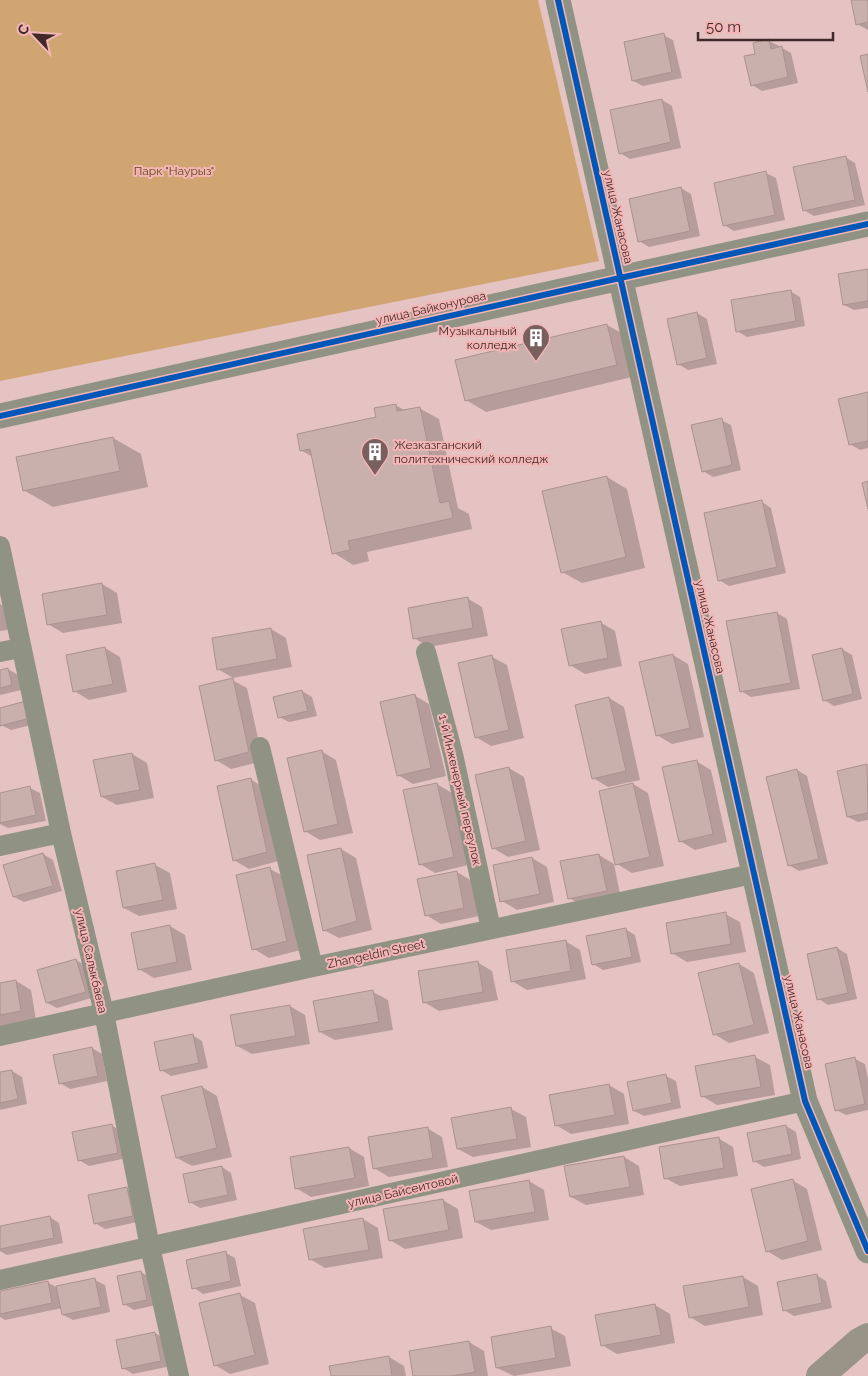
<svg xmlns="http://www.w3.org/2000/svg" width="868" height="1376" viewBox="0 0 868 1376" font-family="Raleway,sans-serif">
<rect width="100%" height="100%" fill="#e5c3c3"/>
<path fill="#d0a572" d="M0 0H538L599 261 0 381Z"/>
<path fill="#0003" d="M852 0H868V30L857 24Z
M663 35 673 40 682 78 643 86 633 81Z
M769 41 779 46V48H782L791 53 798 83 762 91 752 85 757 55Z
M662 100 672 106 681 148 630 159 620 153Z
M845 157 855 163 865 205 814 216 804 210Z
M766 173 776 178 785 220 734 231 724 225Z
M681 188 691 194 700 236 649 247 639 241Z
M868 270V308L854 310 844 305Z
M790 291 800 297 805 326 747 337 737 331Z
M697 313 707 319 717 364 688 370 678 364Z
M607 325 627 336 636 376 486 412 466 400Z
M868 393V448L860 450 850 444Z
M395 405 406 411 419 408 439 419 458 508 469 514 472 529 367 552 369 561 353 565 334 553 313 457 302 451 377 417Z
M721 420 731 425 741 470 713 477 703 471Z
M113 438 141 454 148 487 53 507 25 491Z
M607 477 627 489 645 568 582 583 562 572Z
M762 502 771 508 786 573 729 586 719 580Z
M102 584 117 593 122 623 63 633 48 624Z
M467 598 482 607 488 636 429 647 414 638Z
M0 604 7 608 12 629 0 631Z
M777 613 787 619 800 689 751 697 741 691Z
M600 622 615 631 622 666 585 674 570 665Z
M271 629 286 638 292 667 233 678 218 669 213 639Z
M105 648 120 657 127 692 89 700 74 691Z
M842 649 852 655 862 699 834 706 824 700 814 656Z
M673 655 688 664 704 737 672 744 657 735Z
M492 657 507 665 524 738 491 746 476 737Z
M8 669 18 675 21 690 0 695V671Z
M232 680 247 688 263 761 231 769 216 760Z
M302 691 312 697 317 716 289 722 279 717Z
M414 695 429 704 446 776 413 784 398 775Z
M609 698 624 707 640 780 608 787 593 778Z
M0 709 39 723 11 730 1 725Z
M321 751 336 760 353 833 320 840 305 831Z
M132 754 147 763 154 798 117 805 102 797 95 761Z
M696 761 711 770 727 842 695 850 680 841Z
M867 765 868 820 858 822 848 817 838 772Z
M509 768 524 777 540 850 508 857 493 848Z
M797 770 807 776 828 864 799 871 789 865Z
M250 779 265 788 282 860 249 869 234 860Z
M437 784 452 793 468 865 435 873 420 864Z
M633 784 648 793 664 866 632 873 617 864Z
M30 788 40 793 46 821 8 828 0 824V794Z
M341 849 356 858 372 930 339 938 324 930Z
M43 854 53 860 62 891 24 902 14 897Z
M599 855 614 864 621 899 584 906 569 898 562 862Z
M532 858 547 867 554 902 517 910 502 901Z
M155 865 170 873 177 909 139 916 124 908Z
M270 869 285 877 301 950 269 958 254 949Z
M457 872 472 881 479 916 441 924 426 915Z
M725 914 740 922 746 952 687 962 672 953Z
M170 926 185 935 192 970 154 978 139 969Z
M625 929 635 935 641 962 603 970 593 964Z
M565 941 580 950 586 979 527 990 512 981Z
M837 948 847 954 857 999 828 1005 819 999Z
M76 960 86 966 95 997 57 1008 47 1003Z
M477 962 492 971 498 1000 439 1011 424 1002Z
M739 964 754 973 769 1033 729 1043 714 1034Z
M16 981 31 990 36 1020 0 1026V984Z
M373 992 388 1000 393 1030 335 1040 320 1032Z
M290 1006 305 1015 310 1044 252 1054 237 1046Z
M192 1035 202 1041 208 1068 171 1076 161 1070Z
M92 1048 102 1054 107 1081 70 1089 60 1083Z
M755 1057 770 1065 775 1095 717 1105 702 1096Z
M855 1059 865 1064 868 1079V1110L846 1115 836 1110Z
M12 1071 22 1077 27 1104 0 1110V1073Z
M666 1076 676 1081 681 1108 644 1116 634 1111Z
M609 1085 624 1094 629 1124 571 1134 556 1125Z
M202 1087 217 1096 232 1157 192 1166 177 1158Z
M511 1109 526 1117 531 1147 473 1157 458 1149Z
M111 1125 121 1131 127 1158 89 1166 79 1160Z
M786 1126 796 1132 801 1159 764 1167 754 1161Z
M427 1128 442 1137 448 1167 389 1177 374 1168Z
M718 1138 733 1147 738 1176 680 1186 665 1178Z
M349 1148 364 1157 369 1186 311 1197 296 1188Z
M624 1157 639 1166 644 1195 586 1205 571 1197Z
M222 1167 231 1173 237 1200 200 1208 190 1202Z
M792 1180 807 1189 822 1250 782 1260 767 1251Z
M529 1181 544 1190 549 1220 491 1230 476 1222Z
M126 1188 136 1194 142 1221 105 1229 95 1223Z
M443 1200 458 1209 463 1238 405 1249 390 1240Z
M50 1217 59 1223 63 1243 7 1255 0 1251V1227Z
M363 1219 378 1228 383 1258 325 1268 310 1259Z
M226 1253 235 1258 241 1286 203 1294 194 1288Z
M141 1272 151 1278 156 1305 134 1310 124 1304Z
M816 1275 826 1281 832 1308 794 1316 784 1310Z
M743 1277 758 1286 763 1315 705 1326 690 1317Z
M95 1280 105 1285 110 1312 73 1320 63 1315 62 1308 5 1320 0 1317V1292L47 1282 56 1287Z
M240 1295 255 1303 269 1364 230 1374 215 1365Z
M655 1305 670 1314 675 1343 617 1354 602 1345Z
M550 1328 565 1336 571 1366 514 1376 497 1368Z
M155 1333 165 1339 171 1366 133 1374 123 1368 118 1341Z
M469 1342 484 1351 488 1376H415Z
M389 1357 404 1366 406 1376H332Z"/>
<path fill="#cab0ac" stroke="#ab928f" d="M851 0H868V22L856 25Z
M664 33 672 72 632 81 624 42Z
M769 39 771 49 782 46 788 77 751 86 744 56 755 54 753 43Z
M868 54V92L860 56Z
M662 99 671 142 619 154 610 110Z
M846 156 855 200 803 211 793 167Z
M766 171 775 215 723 226 714 183Z
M681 187 690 231 638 242 629 199Z
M868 269V301L843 305 838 274Z
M791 290 796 321 736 332 731 300Z
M697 312 707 358 677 365 667 319Z
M607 324 617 365 465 401 455 360Z
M868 392V441L849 445 838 399Z
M396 404 397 411 420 407 440 503 449 501 453 518 348 541 350 550 332 554 310 449 300 451 297 434 376 417 374 408Z
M722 418 732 465 702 472 691 425Z
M113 437 120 471 23 491 16 457Z
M607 476 626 557 561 573 542 491Z
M868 481V509L862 483Z
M762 500 777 567 718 581 704 513Z
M102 583 107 615 47 625 42 594Z
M468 597 473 628 413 639 408 608Z
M777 612 791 683 740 692 726 621Z
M601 621 608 658 569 666 561 629Z
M271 628 277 659 217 670 212 638Z
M105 647 113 684 73 692 66 655Z
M842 648 853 694 823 701 812 655Z
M673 654 690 728 656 736 639 662Z
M492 655 509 730 475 738 458 663Z
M8 668 12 685 0 688V670Z
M233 678 249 752 215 761 199 686Z
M302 690 308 711 278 718 273 697Z
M415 694 431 768 397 776 380 702Z
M609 697 626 771 592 779 575 705Z
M26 701 30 718 0 726V708Z
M322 750 338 824 304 832 287 758Z
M132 753 140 790 101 797 93 760Z
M697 760 713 834 679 842 662 767Z
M867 764 868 813 847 817 837 771Z
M509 767 526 841 492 849 475 775Z
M797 769 819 859 788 866 766 777Z
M251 778 267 852 233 861 217 786Z
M437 783 454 857 419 865 403 790Z
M633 783 650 857 615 865 599 791Z
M30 786 36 815 0 823V793Z
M341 848 357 921 323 931 307 855Z
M43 853 53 886 13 897 3 865Z
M599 854 607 891 568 899 560 861Z
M532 857 540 894 500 902 493 865Z
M155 863 163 900 123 908 116 871Z
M270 867 287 941 252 950 236 875Z
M457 871 464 908 425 916 417 879Z
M726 912 731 944 671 954 666 923Z
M170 925 177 962 138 970 131 933Z
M626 928 632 957 592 965 586 936Z
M566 940 571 971 511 982 506 950Z
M837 947 848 993 817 1000 807 954Z
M76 959 86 992 46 1003 37 970Z
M478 961 483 992 423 1003 418 971Z
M739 963 754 1025 713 1035 698 973Z
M16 980 21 1011 0 1015V983Z
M373 990 379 1022 319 1032 313 1001Z
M290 1005 296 1036 236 1046 230 1015Z
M193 1034 199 1063 160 1071 154 1042Z
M92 1047 98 1076 59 1084 53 1055Z
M755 1055 761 1087 701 1097 695 1066Z
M855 1057 865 1104 835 1111 825 1064Z
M12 1070 18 1099 0 1103V1072Z
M666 1074 672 1103 633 1111 627 1082Z
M609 1084 615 1115 555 1126 549 1095Z
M202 1086 217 1148 176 1158 161 1096Z
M511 1107 517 1139 457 1149 451 1118Z
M112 1124 118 1153 78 1161 72 1132Z
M786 1125 792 1154 753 1162 747 1133Z
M428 1127 433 1158 373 1169 368 1137Z
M719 1137 724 1168 664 1179 659 1147Z
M349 1147 355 1178 295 1189 290 1157Z
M624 1156 630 1187 570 1197 564 1166Z
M222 1166 228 1195 189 1203 183 1174Z
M793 1179 808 1241 766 1252 751 1189Z
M529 1180 535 1212 475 1222 469 1191Z
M127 1187 133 1216 94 1224 88 1195Z
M443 1199 449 1230 389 1241 383 1209Z
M50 1216 54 1238 0 1249V1226Z
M363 1218 369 1250 309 1260 303 1229Z
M226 1251 231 1281 192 1289 186 1260Z
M141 1271 147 1300 123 1305 117 1276Z
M817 1274 822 1303 783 1311 777 1282Z
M743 1276 749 1307 689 1318 683 1286Z
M95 1278 101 1307 62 1315 56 1286Z
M48 1281 52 1303 0 1314V1291Z
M240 1293 255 1355 214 1366 199 1303Z
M655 1304 661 1335 601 1346 595 1315Z
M551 1326 556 1358 496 1368 491 1337Z
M155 1332 161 1361 122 1369 116 1340Z
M469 1341 475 1372 451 1376H413L409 1351Z
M389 1356 392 1376H331L329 1366Z"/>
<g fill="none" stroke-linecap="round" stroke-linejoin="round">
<path stroke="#909383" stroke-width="20" d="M0 546 61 833 104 1013 150 1247 179 1376
M0 652 21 648
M426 652 453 754 491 929
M260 747 313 967
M0 846 61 833
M0 1036 313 967 753 874
M0 1280 805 1101"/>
<path stroke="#909383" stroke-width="25" d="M558 0 805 1101 868 1251
M0 416 620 278 868 224"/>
<path stroke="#9a9488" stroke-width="28" d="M820 1376 859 1342 868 1337"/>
<defs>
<path id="cycleway" d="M558 0 805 1101 868 1251
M0 416 620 278 868 224"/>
</defs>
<use href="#cycleway" stroke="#f3b5b5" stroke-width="9"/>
<use href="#cycleway" stroke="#0057b8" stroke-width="6"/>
</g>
<defs>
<symbol id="building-pin" viewBox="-11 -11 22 30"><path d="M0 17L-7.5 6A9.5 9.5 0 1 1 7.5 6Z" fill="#7a5f5f" stroke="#f3b5b5"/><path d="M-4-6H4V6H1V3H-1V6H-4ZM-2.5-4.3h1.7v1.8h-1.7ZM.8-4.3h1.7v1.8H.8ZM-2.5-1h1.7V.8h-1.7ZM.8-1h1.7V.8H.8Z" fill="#fff"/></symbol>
</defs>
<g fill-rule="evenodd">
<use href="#building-pin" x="520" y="322" width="32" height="43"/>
<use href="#building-pin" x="359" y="436" width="32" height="43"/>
</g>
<g text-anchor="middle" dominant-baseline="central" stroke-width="4" stroke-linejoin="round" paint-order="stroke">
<g font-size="12" fill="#60450f" stroke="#f3b5b5">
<text x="174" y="171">Парк "Наурыз"</text>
</g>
<g font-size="12" fill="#412929" stroke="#f3b5b5">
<text transform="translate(618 217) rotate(77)">улица Жанасова</text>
<text transform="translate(431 308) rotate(-13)">улица Байконурова</text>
<text transform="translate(710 627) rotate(77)">улица Жанасова</text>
<text transform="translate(460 790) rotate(77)">1-й Инженерный переулок</text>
<text transform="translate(376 954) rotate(-12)">Zhangeldin Street</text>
<text transform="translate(91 961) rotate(77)">улица Салыкбаева</text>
<text transform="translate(799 1022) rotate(77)">улица Жанасова</text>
<text transform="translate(403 1191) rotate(-13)">улица Байсеитовой</text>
</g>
<g font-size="12" fill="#412929" stroke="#f3b5b5" text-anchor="end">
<text x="517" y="331">Музыкальный<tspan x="517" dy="14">колледж</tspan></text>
<text x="394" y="445" text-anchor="start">Жезказганский<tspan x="394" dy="14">политехнический колледж</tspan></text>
</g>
</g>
<g transform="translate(35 35) rotate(295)" stroke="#f3b5b5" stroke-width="4" paint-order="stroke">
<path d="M0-4L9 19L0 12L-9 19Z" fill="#412929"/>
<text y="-8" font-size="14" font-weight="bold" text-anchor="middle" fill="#412929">С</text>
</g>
<path d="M698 32v8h135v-8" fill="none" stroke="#412929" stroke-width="2.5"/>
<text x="706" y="32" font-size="15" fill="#412929" stroke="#f3b5b5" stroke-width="4" paint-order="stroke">50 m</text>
</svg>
